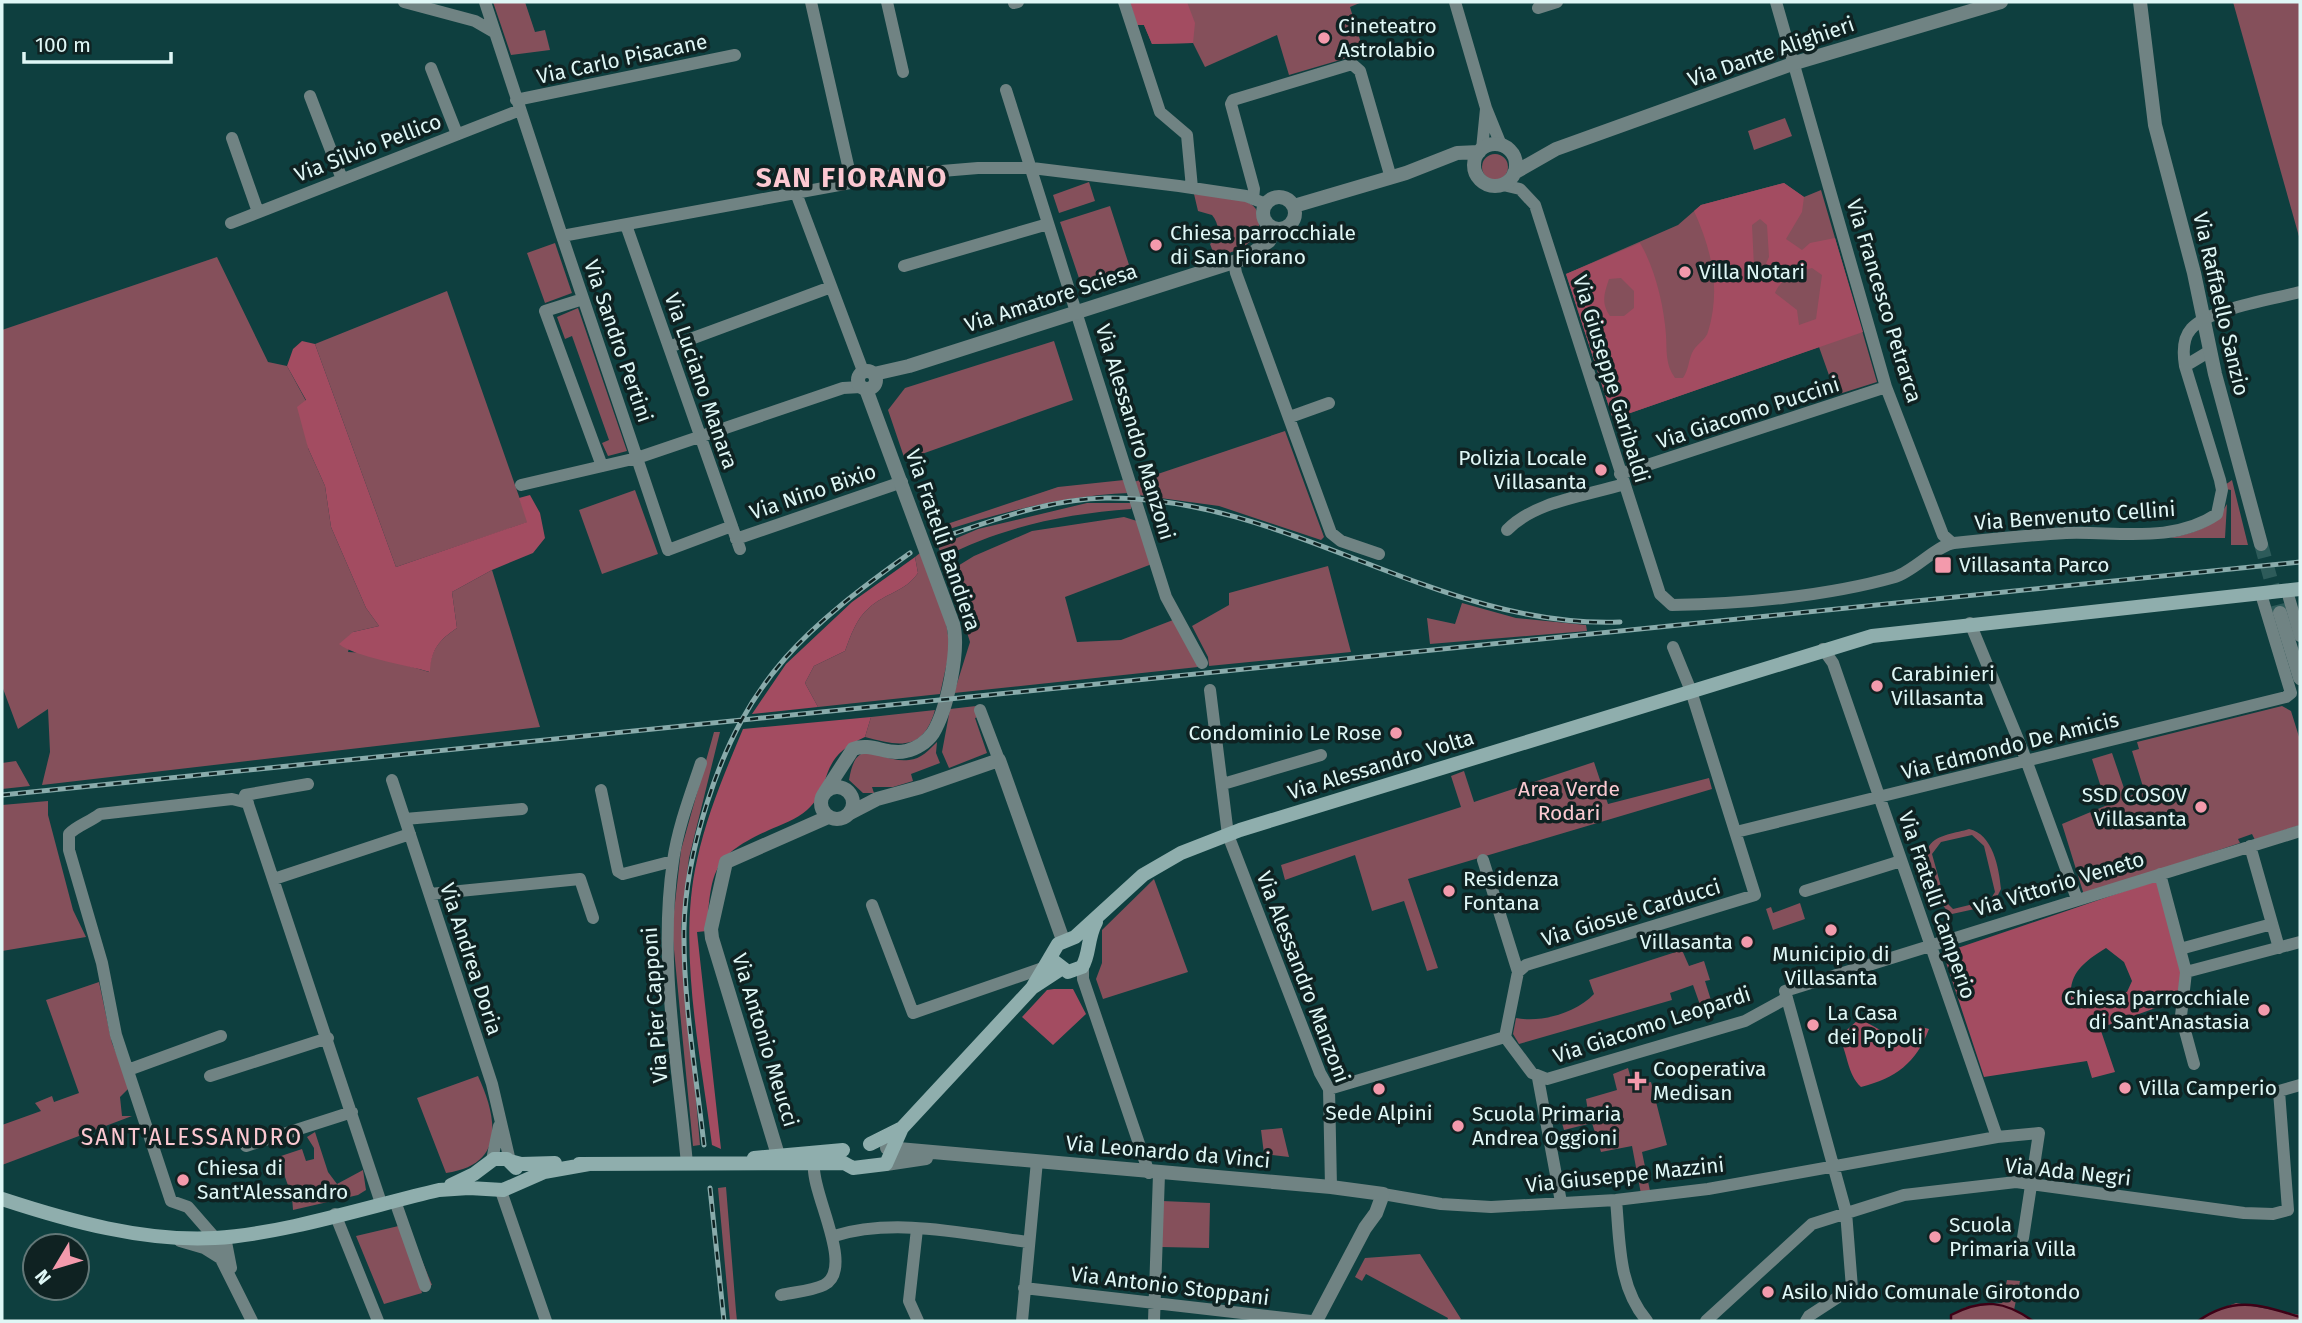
<svg xmlns="http://www.w3.org/2000/svg" width="2302" height="1323" viewBox="0 0 2302 1323" font-family="'Fira Sans',sans-serif">
<rect width="100%" height="100%" fill="#0e3f3f"/>
<path fill="#85505b" fill-rule="evenodd" d="M493 2H525L535 32 545 30 550 50 511 55Z
M1130 2H1362L1350 7 1364 53 1289 75 1277 35 1205 67 1193 43 1152 44 1144 25H1137Z
M2233 2H2300V240Z
M1785 118 1792 136 1754 150 1748 131Z
M1482 167a13 13 0 1 1 26 0a13 13 0 1 1-26 0Z
M1089 182 1095 201 1059 213 1053 195Z
M1784 183 1804 197 1821 190 1877 382 1836 395 1819 347 1613 419 1566 274 1678 225 1701 205Z
M1194 194C1210 196 1234 195 1249 203 1257 207 1258 213 1259 221 1261 244 1232 253 1215 257L1210 244C1220 236 1220 225 1212 215L1198 211Z
M1110 206 1131 271 1082 287 1060 222Z
M555 243 572 293 545 303 527 253Z
M217 257 268 362 287 366 306 401 308 448 325 486 331 527 366 608 379 626 353 632 348 652 365 653 429 672C431 650 439 640 457 628L452 592 492 570 540 727 42 785 50 752 48 709 18 729 2 686V330Z
M447 291 528 522 396 567 315 344Z
M578 308 627 451 608 456 602 443 609 440 572 336 565 339 557 317Z
M1054 341 1073 400 905 460 888 410 905 388Z
M1285 431 1324 537 1321 540 1219 506 1138 495 1134 482Z
M1124 480 1129 493C1061 496 998 513 934 534L932 529 1058 487Z
M2232 480 2248 545H2231V490L2226 489 2225 485Z
M635 490 658 554 602 574 579 510Z
M1087 503H1132L1131 509C1064 514 1002 527 942 558L938 546 978 529Z
M2227 504 2225 538H2170C2196 532 2214 528 2227 504Z
M1124 517 1137 521 1152 564 1065 597 1077 642 1121 640 1173 620 1198 667 954 693 970 642 948 572 974 556 1032 531Z
M920 553 946 622 950 649 940 694 818 707 805 683 814 666 845 651C851 635 856 619 869 608 885 593 905 592 918 573L915 557Z
M1328 566 1351 652 1209 666 1208 657 1192 626 1229 605V593Z
M1462 603 1516 618 1586 625 1587 631 1430 644 1427 618 1455 624Z
M976 706 981 716 975 718 987 753 949 768 942 752 950 709Z
M2282 706 2291 711 2300 740V825L2255 840 2252 834 2238 839 2240 843 2084 895 2062 824 2117 801 2106 803 2092 759 2112 753 2127 797 2144 790 2132 751 2139 749 2137 742Z
M935 710C923 752 899 746 865 737L871 717Z
M714 732H720L689 858 681 927 700 1145 693 1146 672 929 681 850Z
M937 742 936 753 940 763 911 774 913 781 893 787H872L874 793H863L849 780C857 731 879 764 909 760 921 759 929 750 937 742Z
M16 761 30 786 2 789V763Z
M1594 762 1608 804 1709 778 1712 789 1408 879 1438 968 1427 971 1404 901 1372 911 1355 855 1285 880 1281 865 1461 807 1451 776 1464 771 1474 802Z
M48 801V815L73 910 86 937 2 951V805Z
M1969 829C1993 834 1999 868 2001 889L1993 905 1952 914C1938 907 1920 861 1929 846 1937 834 1957 833 1969 829ZM1972 835 1984 846 1995 892 1990 900 1953 909 1945 901 1932 854 1941 842Z
M1154 879 1188 972 1103 999 1096 979 1102 963V930Z
M1800 903 1805 919 1773 930 1766 909 1771 907 1773 913Z
M1682 950 1689 966 1704 961 1710 980 1705 981 1715 1013 1704 1016 1693 985 1670 993 1672 1000 1519 1044 1513 1034 1516 1018C1541 1023 1576 1013 1594 994L1589 980Z
M99 982 112 1043 130 1087 120 1097 122 1116H132L2 1165V1125L41 1111 35 1103 52 1096 54 1102 79 1093 46 1000Z
M1628 1068 1633 1086 1651 1082 1667 1145 1642 1152 1650 1191 1641 1194 1632 1146 1601 1152 1592 1123 1564 1130 1559 1113 1572 1109 1575 1120 1589 1117 1586 1099 1617 1090 1613 1074Z
M478 1076C498 1119 505 1165 446 1173L417 1098Z
M1282 1128 1289 1157 1264 1154 1261 1130Z
M315 1132 328 1172 337 1184 363 1170 366 1190 358 1195 293 1210 292 1197 278 1157 302 1149 306 1161 314 1159V1148L307 1137Z
M726 1187 736 1311 737 1321H730L718 1188Z
M1162 1201 1210 1203 1209 1248 1161 1247Z
M407 1224 432 1285 421 1289 422 1293 384 1304 356 1236Z
M1420 1254 1461 1319 1459 1321H1447L1448 1318 1366 1274 1362 1281 1355 1277 1365 1258Z
M2007 1280 2020 1281 2014 1310 2033 1321H1951V1315L1966 1307 2002 1303Z
M2236 1303 2300 1315V1321H2198L2212 1312Z"/>
<path fill="#a34c61" fill-rule="evenodd" d="M1130 2H1187L1195 23 1193 43 1152 44 1144 25H1137Z
M1784 183 1804 197 1802 212 1786 239 1802 250 1810 243 1835 238 1863 332 1613 419 1566 274 1640 243C1655 268 1664 306 1666 335 1667 351 1665 364 1675 378H1683C1689 369 1688 362 1692 353 1695 345 1706 340 1708 332 1721 289 1712 251 1694 211L1701 205ZM1760 219 1767 225 1769 257 1762 272 1754 267 1752 225ZM1812 268 1822 275 1816 319 1799 325 1797 310 1775 293C1782 277 1795 273 1812 268ZM1621 278 1634 291V308L1624 316H1610C1601 303 1604 294 1609 279Z
M302 341 315 344 396 567 527 522 519 498 530 495 540 513 545 538 533 553 492 570 452 592 457 628C439 640 431 650 430 672 407 665 355 657 339 644L353 632 379 626 366 608 331 527 325 486 308 448 297 407 306 400 287 366 293 349Z
M915 557 918 573C905 592 885 593 869 608 856 619 851 635 845 651L814 666 805 683 818 707 752 714 786 664 852 602Z
M871 717 865 737C815 759 835 785 807 810 797 819 781 825 769 830 712 856 711 871 707 931L697 932 721 1149 712 1145C701 1056 677 948 697 860 707 814 725 772 743 729Z
M2157 880 2184 985 2161 1006 2100 1028 2115 1072 2092 1078 2087 1061 1984 1077 1943 953ZM2106 948 2124 962 2132 981 2127 992H2111L2089 998 2071 988C2074 968 2089 959 2106 948Z
M1054 989H1073L1086 1014 1053 1045 1022 1017 1047 990Z
M1859 1019C1882 1029 1897 1046 1918 1026L1929 1029C1916 1063 1896 1078 1861 1087 1847 1074 1848 1054 1839 1037Z"/>
<g fill="none" stroke-linecap="round" stroke-linejoin="round">
<path stroke="#3e0016" stroke-width="2.5" d="M1951 1321V1315C1983 1298 2005 1301 2033 1321
M2198 1321C2235 1295 2260 1305 2300 1317"/>
<path stroke="#2d5b5a" stroke-width="14" stroke-dasharray="14 7" stroke-linecap="butt" d="M2261 544 2280 613"/>
<path stroke="#708383" stroke-width="12" d="M404 2 475 21 494 32
M485 2 562 236 894 175 978 168H1032L1179 186 1246 196 1266 204
M811 2 852 183
M887 2 903 72
M1124 2 1160 112 1187 135 1192 188
M1455 2 1486 108 1501 145
M1776 2 1886 387 1943 535 1952 543
M1014 3 1018 2
M1538 8 1557 2
M431 68 457 134
M1006 90 1166 597 1202 663
M310 96 342 179
M516 100 735 55
M232 138 258 212
M1482 149 1486 109
M1503 185 1520 189 1535 205 1660 594 1672 605C1742 604 1828 596 1895 577 1914 571 1937 545 1954 543 1991 539 2029 535 2066 533 2116 531 2173 544 2217 514L2222 490 2220 480 2185 366
M796 193 863 371
M1253 199 1254 189 1231 104 1233 100 1352 64 1360 71 1391 178
M231 223 520 110
M626 225 740 549
M562 236 668 550 732 526
M1234 262 1236 273 1331 533 1341 541 1379 554
M904 266 1048 224
M583 299 545 311 602 466
M669 347 831 287
M2210 351 2185 366C2183 354 2182 339 2191 329 2208 309 2274 299 2300 292
M1290 417 1329 403
M1620 474 1886 387
M521 485 637 458 843 388 861 387
M1507 530C1535 501 1586 496 1624 484
M736 539 902 482
M2287 591 2300 636
M1970 623 2022 749 2077 899
M1823 649 1833 663 1997 1137
M1210 690 1228 835 1320 1073 1329 1089 1331 1187
M980 710 999 760
M392 780 492 1084 510 1161
M308 784 245 795 381 1203
M1223 784 1321 755
M601 790 618 871 623 874 673 861
M248 803 232 799 100 814C90 822 78 825 69 834V850L102 963 116 1035 171 1201 188 1207 215 1238 217 1251 252 1321
M405 819 522 809
M1736 832 2286 697 2291 693 2261 594
M2250 846 2279 948
M1483 860 1518 972
M2160 874 2186 972 2300 942
M274 879 410 834
M1805 891 1901 861
M430 894 580 879 593 918
M872 905 913 1013 1043 968
M2180 949 2272 924
M1083 966V979L1149 1173
M2186 972 2181 1016 2194 1064
M1505 1037 1518 972 1526 965 1755 895 1691 691 1673 647
M1505 1037 1532 1073 1547 1079 1745 1021 1787 998
M128 1070 221 1036
M210 1076 328 1038
M1538 1078 1561 1202
M1329 1089 1505 1037
M246 1146 352 1112
M492 1160 499 1126
M687 1164C678 1064 658 961 673 861 678 827 690 796 701 763
M501 1191 546 1321
M1383 1194 1441 1204 1491 1207 1616 1200 1708 1189 1997 1137 2039 1133 2023 1238
M1616 1200C1620 1243 1618 1287 1647 1321
M395 1201 425 1286
M2288 1210 2279 1091 2300 1085
M335 1214 378 1321
M917 1229 909 1301 918 1321
M834 1236C895 1217 965 1234 1028 1242
M225 1237 231 1268
M180 1241 204 1248 220 1258
M1024 1288 1311 1321
M781 1295C794 1292 812 1291 824 1285 856 1269 811 1193 814 1165
M1022 1321 1037 1161
M1154 1321 1159 1174
M1706 1321 1812 1224 1904 1195 2016 1182 2244 1213 2273 1214 2288 1210
M1806 1321 1809 1316 1852 1288 1846 1212 1785 991 2300 831"/>
<path stroke="#708383" stroke-width="14" d="M2140 2 2155 125 2194 273 2215 374 2261 544
M1474 165a21 21 0 1 1 42 0a21 21 0 1 1-42 0Z
M1514 173 1556 149 1795 63 2001 2
M1263 213a16 16 0 1 1 32 0a16 16 0 1 1-32 0Z
M1294 206 1406 173 1457 153 1479 152
M858 380a9 9 0 1 1 18 0a9 9 0 1 1-18 0Z
M874 374 909 366 1246 258 1269 241 1276 229
M2280 613 2300 678
M821 803a16 16 0 1 1 32 0a16 16 0 1 1-32 0Z
M825 792 853 749C871 742 888 756 906 751 916 749 927 742 933 733 947 710 960 649 953 624L866 389
M850 813 877 799 921 787 999 760 1063 940
M887 1148 1331 1187 1383 1194 1376 1213 1365 1228 1316 1321
M778 1155 712 938 711 929 726 862 828 817
M886 1164 926 1158"/>
<path stroke="#8faead" stroke-width="14" d="M1055 962 1068 972 1082 967C1090 955 1087 938 1096 922
M1032 988 1058 944 1075 937 1143 875 1181 853 1240 830 1872 636 2300 589
M870 1144 902 1128 1032 988 1061 969
M754 1158 843 1150
M510 1161 521 1164 555 1163
M844 1163 853 1168 886 1164 902 1128
M579 1164 844 1163
M451 1185 474 1174 494 1159H507L516 1168
M2 1199C69 1221 144 1242 215 1238 284 1234 370 1206 439 1190L469 1188 503 1190 544 1172 589 1164"/>
<defs>
<path id="rail" d="M941 538C993 520 1050 499 1106 498 1288 496 1438 629 1620 622
M2 795 2300 562
M704 1145C696 1074 683 1000 684 928 685 884 694 844 707 803 747 677 807 627 910 553
M710 1188 724 1321"/>
</defs>
<use href="#rail" stroke="#89abab" stroke-width="5"/>
<use href="#rail" stroke="#0f2222" stroke-width="2.5" stroke-dasharray="8" stroke-linecap="butt"/>
</g>
<g fill="#f39aac" stroke="#0f2222" stroke-width="2.5">
<circle cx="1324" cy="38" r="7"/>
<circle cx="1156" cy="245" r="7"/>
<circle cx="1685" cy="272" r="7"/>
<circle cx="1601" cy="470" r="7"/>
<rect x="1934" y="556" width="18" height="18" rx="3.5"/>
<circle cx="1877" cy="686" r="7"/>
<circle cx="1396" cy="733" r="7"/>
<circle cx="2201" cy="807" r="7"/>
<circle cx="1449" cy="891" r="7"/>
<circle cx="1831" cy="930" r="7"/>
<circle cx="1747" cy="942" r="7"/>
<circle cx="2264" cy="1010" r="7"/>
<circle cx="1813" cy="1025" r="7"/>
<path d="M1633.5 1070.5h7v7h7v7h-7v7h-7v-7h-7v-7h7z"/>
<circle cx="2125" cy="1088" r="7"/>
<circle cx="1379" cy="1089" r="7"/>
<circle cx="1458" cy="1126" r="7"/>
<circle cx="183" cy="1180" r="7"/>
<circle cx="1935" cy="1237" r="7"/>
<circle cx="1768" cy="1292" r="7"/>
</g>
<g text-anchor="middle" dominant-baseline="central" stroke-width="7" stroke-linejoin="round" paint-order="stroke">
<g font-size="21" fill="#dff7f6" stroke="#0f2222" text-anchor="start">
<text x="1338" y="26">Cineteatro<tspan x="1338" dy="24">Astrolabio</tspan></text>
<text x="1170" y="233">Chiesa parrocchiale<tspan x="1170" dy="24">di San Fiorano</tspan></text>
<text x="1699" y="272">Villa Notari</text>
<text x="1587" y="458" text-anchor="end">Polizia Locale<tspan x="1587" dy="24">Villasanta</tspan></text>
<text x="1959" y="565">Villasanta Parco</text>
<text x="1891" y="674">Carabinieri<tspan x="1891" dy="24">Villasanta</tspan></text>
<text x="1382" y="733" text-anchor="end">Condominio Le Rose</text>
<text x="2187" y="795" text-anchor="end">SSD COSOV<tspan x="2187" dy="24">Villasanta</tspan></text>
<text x="1463" y="879">Residenza<tspan x="1463" dy="24">Fontana</tspan></text>
<text x="1733" y="942" text-anchor="end">Villasanta</text>
<text x="1831" y="954" text-anchor="middle">Municipio di<tspan x="1831" dy="24">Villasanta</tspan></text>
<text x="2250" y="998" text-anchor="end">Chiesa parrocchiale<tspan x="2250" dy="24">di Sant'Anastasia</tspan></text>
<text x="1827" y="1013">La Casa<tspan x="1827" dy="24">dei Popoli</tspan></text>
<text x="1653" y="1069">Cooperativa<tspan x="1653" dy="24">Medisan</tspan></text>
<text x="2139" y="1088">Villa Camperio</text>
<text x="1379" y="1113" text-anchor="middle">Sede Alpini</text>
<text x="1472" y="1114">Scuola Primaria<tspan x="1472" dy="24">Andrea Oggioni</tspan></text>
<text x="197" y="1168">Chiesa di<tspan x="197" dy="24">Sant'Alessandro</tspan></text>
<text x="1949" y="1225">Scuola<tspan x="1949" dy="24">Primaria Villa</tspan></text>
<text x="1782" y="1292">Asilo Nido Comunale Girotondo</text>
</g>
<g font-size="21" fill="#dff7f6" stroke="#0f2222">
<text transform="translate(1771 52) rotate(-19)">Via Dante Alighieri</text>
<text transform="translate(622 59) rotate(-12)">Via Carlo Pisacane</text>
<text transform="translate(368 148) rotate(-21)">Via Silvio Pellico</text>
<text transform="translate(1051 298) rotate(-18)">Via Amatore Sciesa</text>
<text transform="translate(1884 301) rotate(73)">Via Francesco Petrarca</text>
<text transform="translate(2221 304) rotate(77)">Via Raffaello Sanzio</text>
<text transform="translate(618 341) rotate(71)">Via Sandro Pertini</text>
<text transform="translate(1611 379) rotate(73)">Via Giuseppe Garibaldi</text>
<text transform="translate(701 381) rotate(71)">Via Luciano Manara</text>
<text transform="translate(1748 413) rotate(-18)">Via Giacomo Puccini</text>
<text transform="translate(1135 432) rotate(73)">Via Alessandro Manzoni</text>
<text transform="translate(813 492) rotate(-19)">Via Nino Bixio</text>
<text transform="translate(2075 516) rotate(-4)">Via Benvenuto Cellini</text>
<text transform="translate(943 540) rotate(71)">Via Fratelli Bandiera</text>
<text transform="translate(2010 746) rotate(-14)">Via Edmondo De Amicis</text>
<text transform="translate(1381 765) rotate(-17)">Via Alessandro Volta</text>
<text transform="translate(2059 884) rotate(-17)">Via Vittorio Veneto</text>
<text transform="translate(1937 905) rotate(71)">Via Fratelli Camperio</text>
<text transform="translate(1631 913) rotate(-17)">Via Giosuè Carducci</text>
<text transform="translate(471 959) rotate(72)">Via Andrea Doria</text>
<text transform="translate(1303 977) rotate(69)">Via Alessandro Manzoni</text>
<text transform="translate(655 1005) rotate(-94)">Via Pier Capponi</text>
<text transform="translate(1652 1025) rotate(-18)">Via Giacomo Leopardi</text>
<text transform="translate(765 1040) rotate(73)">Via Antonio Meucci</text>
<text transform="translate(1168 1152) rotate(5)">Via Leonardo da Vinci</text>
<text transform="translate(2068 1172) rotate(6)">Via Ada Negri</text>
<text transform="translate(1625 1175) rotate(-6)">Via Giuseppe Mazzini</text>
<text transform="translate(1170 1286) rotate(7)">Via Antonio Stoppani</text>
</g>
<g font-size="21" fill="#fbc9d1" stroke="#0f2222">
<text x="1569" y="789">Area Verde<tspan x="1569" dy="24">Rodari</tspan></text>
</g>
<g font-size="23" letter-spacing="2" fill="#fcc8d1" stroke="#0f2222">
<text x="192" y="1137">SANT'ALESSANDRO</text>
</g>
<g font-size="28" font-weight="bold" letter-spacing="2" fill="#fcc8d1" stroke="#0f2222">
<text x="852" y="177">SAN FIORANO</text>
</g>
</g>
<rect width="2302" height="1323" fill="none" stroke="#dff7f6" stroke-width="7"/>
<g transform="translate(56 1267) rotate(232)"><circle r="33" fill="#0f2222" stroke="#627777" stroke-width="2"/>
<path d="M0-5L12 26L0 18L-12 26Z" fill="#f39aac"/>
<text y="-10" font-size="19" font-weight="bold" text-anchor="middle" fill="#dff7f6">N</text>
</g>
<path d="M24 52v10h147v-10" fill="none" stroke="#dff7f6" stroke-width="3.5"/>
<text x="35" y="52" font-size="21" fill="#dff7f6" stroke="#0f2222" stroke-width="5" paint-order="stroke">100 m</text>
</svg>
